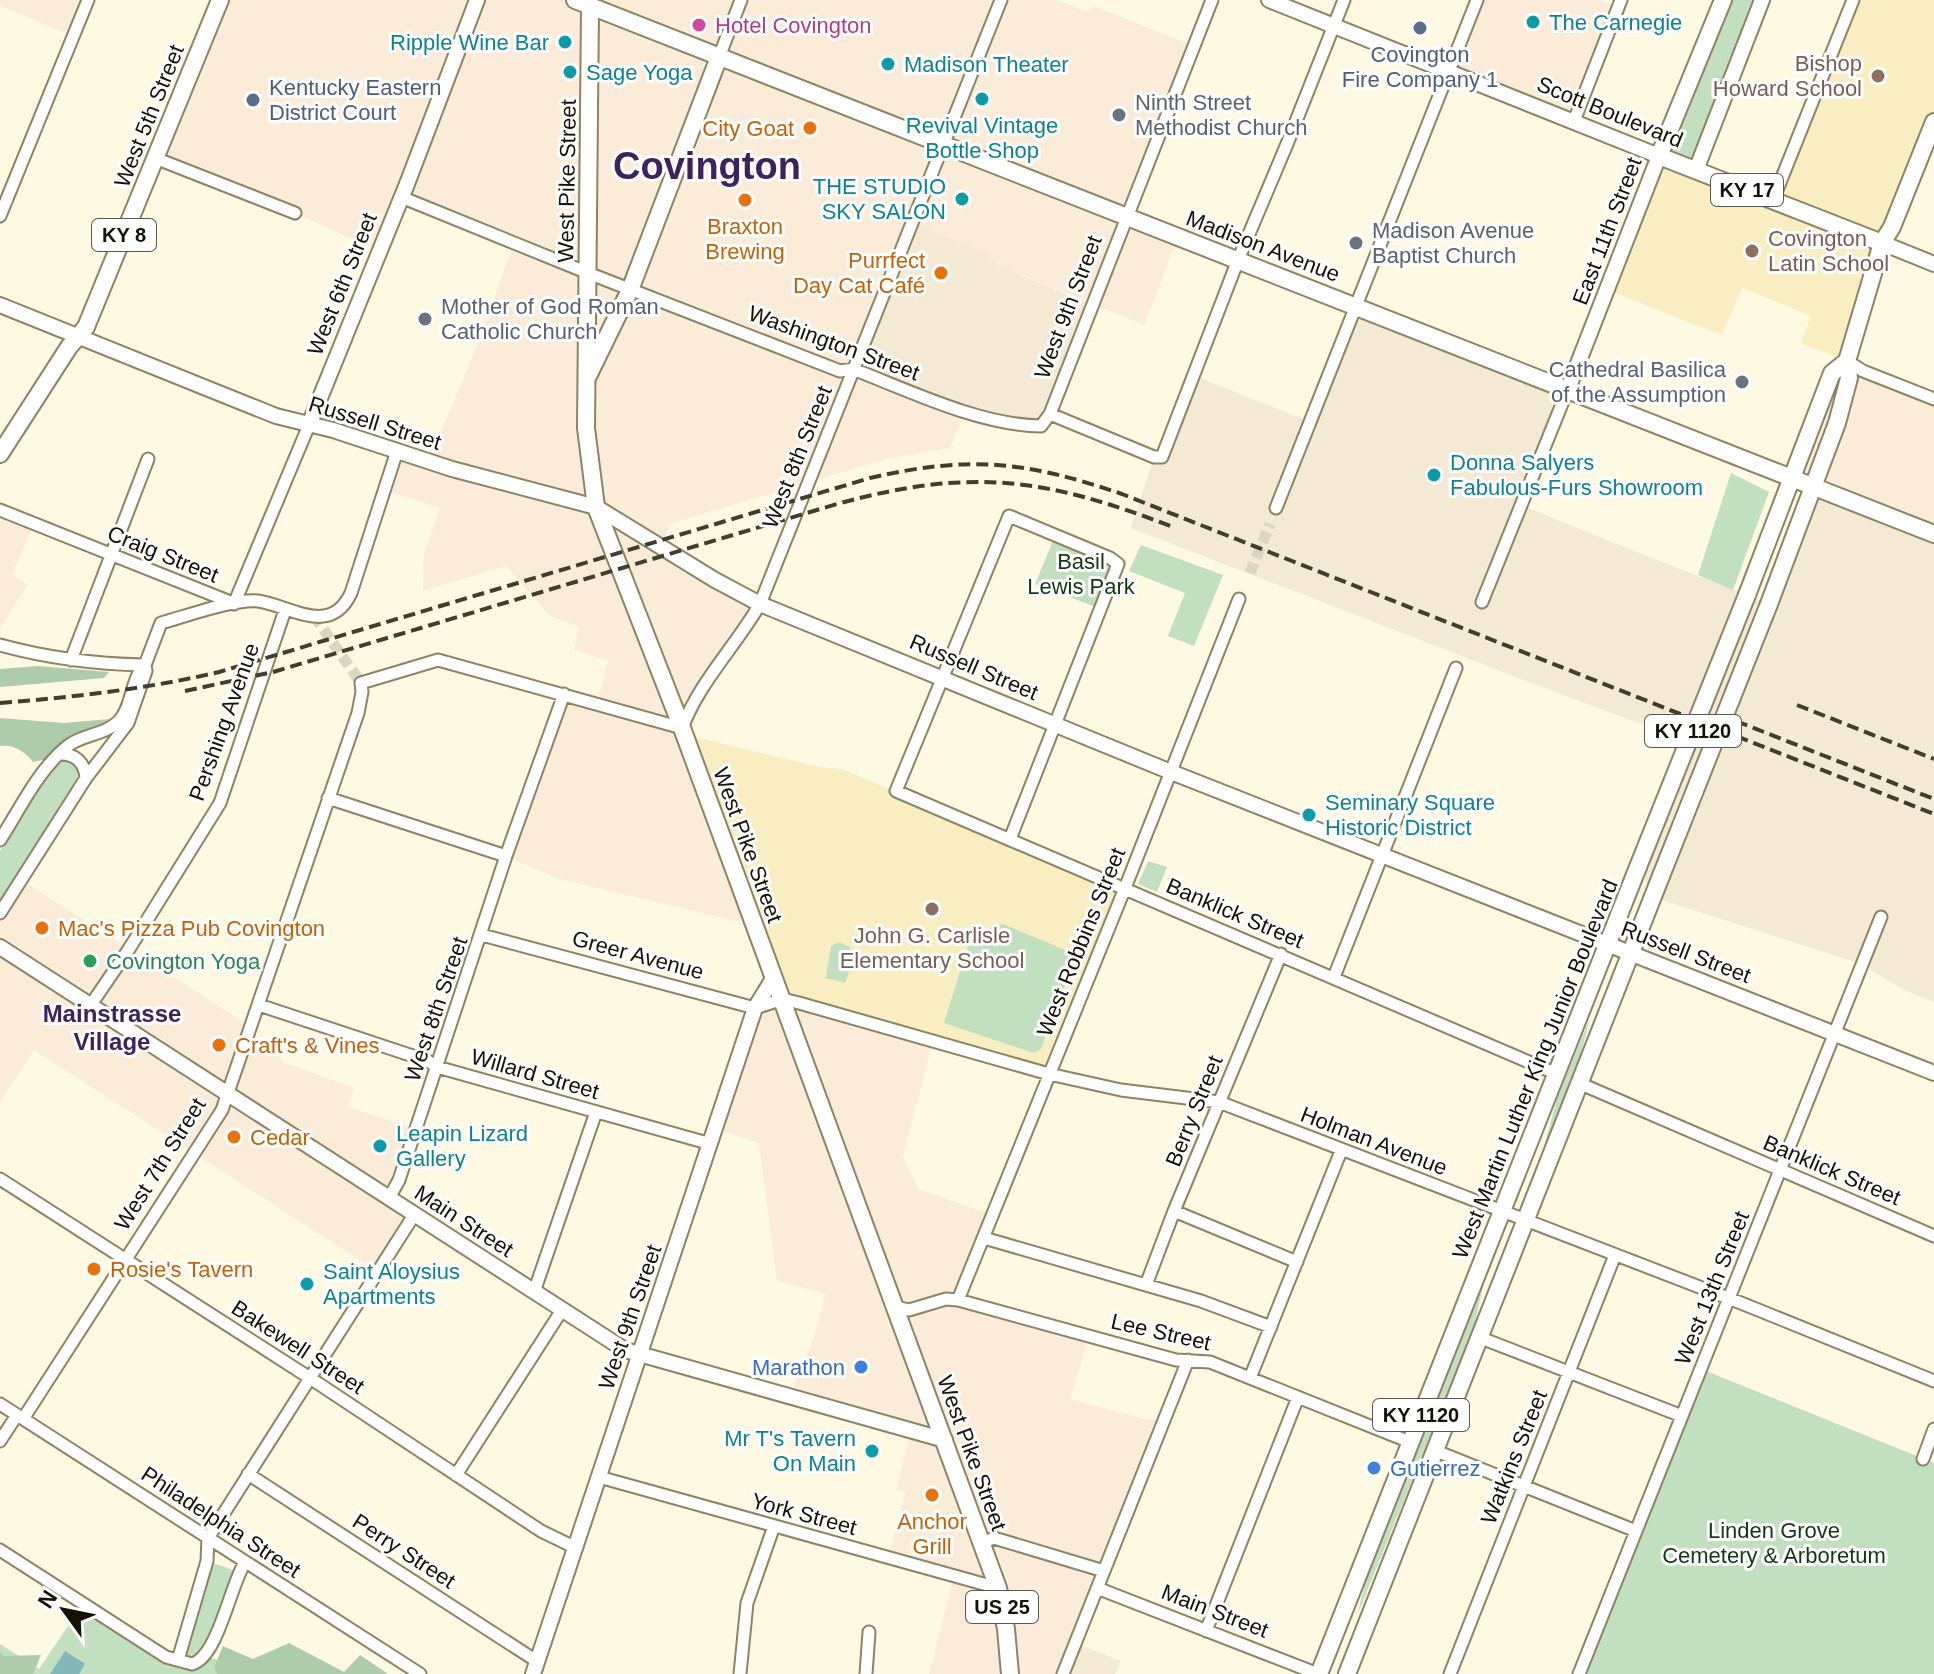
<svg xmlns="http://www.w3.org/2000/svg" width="1934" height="1674" viewBox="0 0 1934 1674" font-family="Helvetica,sans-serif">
<rect width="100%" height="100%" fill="#fef9e3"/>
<path fill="#fbecd9" d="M0 0H88L73 36 0 6Z
M220 0H1057L1087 12 1094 6 1194 46 1128 216 1182 238 1172 253 1144 325 995 264 988 253 912 223 966 410 950 448 886 459 669 524 662 549 760 604 682 728 752 919 735 921 556 878 506 856 564 694 597 703 608 661 574 650 579 627 549 615 506 566 423 591 424 554 440 508 384 490 397 451 429 461 476 348 514 243 401 197 378 251 295 213 155 158Z
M1477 0H1600L1619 7 1574 121 1449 72Z
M1847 361 1934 398V534L1790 478Z
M0 510 34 523 12 575 28 585 0 628Z
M0 866 250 1026 245 1040 276 1050 283 1062 354 1088 348 1107 405 1125 415 1134 389 1198 414 1215 378 1272 34 1050 0 1102Z
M774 977 933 1041 903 1156 918 1189 992 1215 958 1299 1089 1336 1070 1399 1145 1419 1165 1420 1063 1674H929L954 1577 888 1557 906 1491 896 1490 911 1431 790 1396 813 1339 826 1294 777 1281 759 1143 716 1129Z"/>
<path fill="#f3e9d4" d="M912 223 988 253 995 264 1092 305 1041 426 1006 422 853 369Z
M1355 306 1568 389 1521 505 1634 551 1768 603 1812 487 1934 534V1002L1904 990 1861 964 1653 897 1639 867 1629 864 1681 739 1531 683 1131 528 1154 457 1163 455 1195 376 1311 422Z
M1075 1643 1121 1661 1115 1674H1063Z"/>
<path fill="#f8eec1" d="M1853 0H1934V122L1847 361 1801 343 1811 316 1742 288 1722 335 1607 290 1659 156 1773 200Z
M682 728 699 738 820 767 842 769 1125 888 1049 1074 783 999Z"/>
<path fill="#c2dfbf" d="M1723 0H1762L1696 170 1659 156Z
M1731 473 1769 492 1733 590 1698 575Z
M1055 536 1118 564 1101 609 1035 584Z
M1141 545 1223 575 1194 646 1168 636 1185 593 1129 571Z
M68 760 78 768 77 779 0 901V851L54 767 58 762Z
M1148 861 1167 867 1157 892 1138 884Z
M1003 924 1070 952 1074 961 1041 1049 1034 1053 944 1023 972 933Z
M839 942 850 947 849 955 853 962 845 983 826 978 831 946Z
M1590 1018 1578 1065 1543 1150 1558 1095Z
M1484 1281 1474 1328 1357 1616 1369 1567Z
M1701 1369 1934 1463V1674H1579Z
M207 1561 239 1572 206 1656 259 1674H0V1644L39 1669 83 1604 165 1657 177 1655Z"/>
<path fill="#aeccab" d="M38 666 109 672 104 678 0 687V669Z
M0 718 64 723 109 719 105 728 59 746 48 759 33 762C26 752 13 744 0 746Z
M289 1643 344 1672 360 1655 388 1674H217L214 1667 223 1646 253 1659Z
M0 1652 4 1656 41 1655 33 1674H0Z"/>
<path fill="#83b8b8" d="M65 1651 85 1664 79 1674H50Z"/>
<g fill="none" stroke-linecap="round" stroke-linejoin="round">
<path stroke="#dbd6c2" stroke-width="11" stroke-dasharray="11 5.5" stroke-linecap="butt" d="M1250 573 1270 524
M314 616 361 683"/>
<defs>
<path id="minor" d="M719 57 741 0
M1574 121 1621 0
M155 158 295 213
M401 197 588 273 840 371 853 369C910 391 979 425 1041 426L1050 414 1212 0
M1773 200 1853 0
M0 216 88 0
M1847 361 1863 371 1934 399
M1050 414 1154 457H1162L1238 260 1287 144 1344 0
M1276 508 1477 0
M0 510 233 603
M1482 602 1568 389
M234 604 309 425
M0 645C47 658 96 664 145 665
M71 660 148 459
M59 754C75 753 85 763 86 778
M328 798 506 856
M1010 839 1118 564 1110 558 1009 516 896 791 1557 1074
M0 840C20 809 39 768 69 745 84 734 105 735 119 721 133 706 130 680 145 665
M0 913 86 778 128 723 146 671 145 665 161 623C183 617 236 598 258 601 289 605 330 638 351 593L397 451
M482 935 755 1008 783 999 799 1003 1049 1074 1121 1090 1219 1102 1741 1303 1934 1381
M1334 977 1456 668
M259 1005 428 1061 437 1067 711 1144
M90 1006 129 949 220 803 285 610
M1581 1084 1934 1236
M0 1179 310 1378 541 1531 574 1547
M389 1198 399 1180 506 856 564 694
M1174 1211 1297 1262
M984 1238 1201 1301 1271 1327
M1146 1285 1174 1211 1281 954
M534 1292 596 1112
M958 1300 1125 888 1239 599
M895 1307 909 1310 946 1299 958 1300 1176 1360 1210 1362 1410 1442
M1481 1338 1682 1416
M1250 1378 1341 1151
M0 1404 420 1674
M23 1419 222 1110 358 713 362 692 361 683 438 660 682 728C700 681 735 647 760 604L1001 0
M0 1441 17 1415
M1436 1451 1636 1531
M1923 1459 1934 1429
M248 1474 538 1662
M456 1475 562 1310
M599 1477 998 1588
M208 1538 414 1215
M982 1543 994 1538 1104 1571
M0 1550 166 1657 192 1664C218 1657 230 1586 245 1562
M1097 1588 1318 1674
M1206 1631 1298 1397
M178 1660 207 1561 208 1538
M740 1674 747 1603 774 1526
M866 1674 869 1632
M1063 1674 1188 1360
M1450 1674 1615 1255
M1579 1674 1881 917"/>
<path id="tertiary" d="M0 305 276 416 333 430 452 469 596 507 715 580 760 604 1171 772 1934 1073
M309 425 407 184 477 0
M533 1674 755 1008 774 977"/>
<path id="secondary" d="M1269 0 1659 156 1568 389
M1696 170 1762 0
M1882 243 1934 264
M0 947 625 1350 945 1440"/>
<path id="primary" d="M575 0 1934 534
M1723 0 1659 156 1882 243
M590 7 586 428 596 507 682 728 998 1588 1006 1629 1010 1674
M588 376 630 290 719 57
M0 454 69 347 86 327 220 0
M1747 595 1832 373 1847 361
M1769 604 1837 423 1849 378 1847 361 1882 243 1892 227 1934 122
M1319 1674 1638 867
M1347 1674 1661 876"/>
</defs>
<use href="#minor" stroke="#8c8462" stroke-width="15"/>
<use href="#tertiary" stroke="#8c8462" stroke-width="18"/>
<use href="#secondary" stroke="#8c8462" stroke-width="18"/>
<use href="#primary" stroke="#8c8462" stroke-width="20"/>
<use href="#minor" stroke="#fff" stroke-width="11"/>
<use href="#tertiary" stroke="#fff" stroke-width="14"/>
<use href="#secondary" stroke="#fff" stroke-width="14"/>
<use href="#primary" stroke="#fff" stroke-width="16"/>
<path stroke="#413d2f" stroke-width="4" stroke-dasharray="12 6" stroke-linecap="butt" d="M185 691 273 672 837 504C971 467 1046 478 1173 527
M0 703C74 697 147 689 219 672L870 478C970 455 1025 461 1122 494L1934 814
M1797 705 1934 759
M1736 721 1934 799"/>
<defs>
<path id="primary-bridge" d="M1638 867 1747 595
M1661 876 1769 604"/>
</defs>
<use href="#primary-bridge" stroke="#8c8462" stroke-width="20" stroke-linecap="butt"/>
<use href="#primary-bridge" stroke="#fff" stroke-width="16"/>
</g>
<g fill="#0f9aa8" stroke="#fff" stroke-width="3">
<circle cx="1533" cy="22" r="8"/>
<circle cx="565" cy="42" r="8"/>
<circle cx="888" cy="64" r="8"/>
<circle cx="570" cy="72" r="8"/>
<circle cx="982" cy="99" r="8"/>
<circle cx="962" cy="199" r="8"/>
<circle cx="1434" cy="475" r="8"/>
<circle cx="1309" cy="815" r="8"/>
<circle cx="380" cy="1146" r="8"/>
<circle cx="307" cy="1284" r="8"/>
<circle cx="872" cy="1451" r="8"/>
</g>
<circle fill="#d1479c" stroke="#fff" stroke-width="3" cx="699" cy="25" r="8"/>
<g fill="#5c6f8a" stroke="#fff" stroke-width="3">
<circle cx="1420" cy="28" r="8"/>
<circle cx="253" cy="100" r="8"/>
</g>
<g fill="#8d6e63" stroke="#fff" stroke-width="3">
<circle cx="1878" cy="76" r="8"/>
<circle cx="1752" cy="251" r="8"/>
<circle cx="932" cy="909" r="8"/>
</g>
<g fill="#6b7280" stroke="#fff" stroke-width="3">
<circle cx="1119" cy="115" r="8"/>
<circle cx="1356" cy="243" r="8"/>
<circle cx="425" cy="319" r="8"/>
<circle cx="1742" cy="382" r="8"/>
</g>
<g fill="#e8710a" stroke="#fff" stroke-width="3">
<circle cx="810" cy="128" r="8"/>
<circle cx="745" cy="200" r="8"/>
<circle cx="941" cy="273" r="8"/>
<circle cx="42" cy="928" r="8"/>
<circle cx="219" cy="1045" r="8"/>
<circle cx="234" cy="1137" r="8"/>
<circle cx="94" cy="1269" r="8"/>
<circle cx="932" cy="1495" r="8"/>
</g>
<circle fill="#2e9e5b" stroke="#fff" stroke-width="3" cx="90" cy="961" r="8"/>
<g fill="#3f7fe0" stroke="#fff" stroke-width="3">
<circle cx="861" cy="1367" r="8"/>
<circle cx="1374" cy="1468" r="8"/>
</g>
<g text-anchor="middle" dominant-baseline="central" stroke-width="6" stroke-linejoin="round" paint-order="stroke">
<g fill="#fff" stroke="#5a5850" stroke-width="2">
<rect x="1711" y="174" width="72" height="32" rx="6"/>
<rect x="92" y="219" width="64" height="32" rx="6"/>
<rect x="1645" y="715" width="96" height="32" rx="6"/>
<rect x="1373" y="1399" width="96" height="32" rx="6"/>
<rect x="966" y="1591" width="72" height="32" rx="6"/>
</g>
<g font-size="20" font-weight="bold" fill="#141105">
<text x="1747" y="190">KY 17</text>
<text x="124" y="235">KY 8</text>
<text x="1693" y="731">KY 1120</text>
<text x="1421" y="1415">KY 1120</text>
<text x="1002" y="1607">US 25</text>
</g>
<g font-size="22" fill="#0d838f" stroke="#fff" text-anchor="start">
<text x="1549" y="22">The Carnegie</text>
<text x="549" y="42" text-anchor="end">Ripple Wine Bar</text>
<text x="904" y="64">Madison Theater</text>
<text x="586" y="72">Sage Yoga</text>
<text x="982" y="125" text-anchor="middle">Revival Vintage<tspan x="982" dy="25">Bottle Shop</tspan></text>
<text x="946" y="186" text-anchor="end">THE STUDIO<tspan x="946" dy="25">SKY SALON</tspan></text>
<text x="1450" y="462">Donna Salyers<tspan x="1450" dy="25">Fabulous-Furs Showroom</tspan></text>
<text x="1325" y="802">Seminary Square<tspan x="1325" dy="25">Historic District</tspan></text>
<text x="396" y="1133">Leapin Lizard<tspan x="396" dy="25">Gallery</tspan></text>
<text x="323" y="1271">Saint Aloysius<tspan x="323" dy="25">Apartments</tspan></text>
<text x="856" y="1438" text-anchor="end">Mr T's Tavern<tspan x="856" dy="25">On Main</tspan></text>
</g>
<g font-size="22" fill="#b23c85" stroke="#fff" text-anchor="start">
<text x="715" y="25">Hotel Covington</text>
</g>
<g font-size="22" fill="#4e5e75" stroke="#fff">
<text x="1420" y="54">Covington<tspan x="1420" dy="25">Fire Company 1</tspan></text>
<text x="269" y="87" text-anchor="start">Kentucky Eastern<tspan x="269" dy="25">District Court</tspan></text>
</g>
<g font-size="22" fill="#785e54" stroke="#fff" text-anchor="end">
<text x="1862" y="63">Bishop<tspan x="1862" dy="25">Howard School</tspan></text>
<text x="1768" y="238" text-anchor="start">Covington<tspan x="1768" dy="25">Latin School</tspan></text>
<text x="932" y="935" text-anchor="middle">John G. Carlisle<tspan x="932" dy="25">Elementary School</tspan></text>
</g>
<g font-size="22" fill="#5b616d" stroke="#fff" text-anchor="start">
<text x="1135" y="102">Ninth Street<tspan x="1135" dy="25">Methodist Church</tspan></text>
<text x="1372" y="230">Madison Avenue<tspan x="1372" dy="25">Baptist Church</tspan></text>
<text x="441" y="306">Mother of God Roman<tspan x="441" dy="25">Catholic Church</tspan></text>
<text x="1726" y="369" text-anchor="end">Cathedral Basilica<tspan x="1726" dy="25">of the Assumption</tspan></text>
</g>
<g font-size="22" fill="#141105" stroke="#fff">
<text transform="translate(1610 112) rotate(22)">Scott Boulevard</text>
<text transform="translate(149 116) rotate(-68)">West 5th Street</text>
<text transform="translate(567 181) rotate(-89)">West Pike Street</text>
<text transform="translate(1607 231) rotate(-69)">East 11th Street</text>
<text transform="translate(1263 246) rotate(21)">Madison Avenue</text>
<text transform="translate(342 284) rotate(-68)">West 6th Street</text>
<text transform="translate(1068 307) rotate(-69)">West 9th Street</text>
<text transform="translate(834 343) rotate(20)">Washington Street</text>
<text transform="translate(375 423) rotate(17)">Russell Street</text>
<text transform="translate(797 457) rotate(-68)">West 8th Street</text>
<text transform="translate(163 554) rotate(22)">Craig Street</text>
<text transform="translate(974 667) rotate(23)">Russell Street</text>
<text transform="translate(224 722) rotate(-70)">Pershing Avenue</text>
<text transform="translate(748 845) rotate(70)">West Pike Street</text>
<text transform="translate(1235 913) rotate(23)">Banklick Street</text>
<text transform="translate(1081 942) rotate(-68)">West Robbins Street</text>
<text transform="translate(1686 952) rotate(21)">Russell Street</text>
<text transform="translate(638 955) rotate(15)">Greer Avenue</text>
<text transform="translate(436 1009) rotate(-71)">West 8th Street</text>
<text transform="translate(1535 1069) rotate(-68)">West Martin Luther King Junior Boulevard</text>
<text transform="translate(535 1074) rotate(16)">Willard Street</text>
<text transform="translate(1194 1111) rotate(-68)">Berry Street</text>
<text transform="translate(1374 1141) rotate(21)">Holman Avenue</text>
<text transform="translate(160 1164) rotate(-58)">West 7th Street</text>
<text transform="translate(1832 1170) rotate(23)">Banklick Street</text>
<text transform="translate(464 1221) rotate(33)">Main Street</text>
<text transform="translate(1712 1288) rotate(-68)">West 13th Street</text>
<text transform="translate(630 1317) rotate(-71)">West 9th Street</text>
<text transform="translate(1161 1332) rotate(13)">Lee Street</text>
<text transform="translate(298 1347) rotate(33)">Bakewell Street</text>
<text transform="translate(972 1453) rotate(70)">West Pike Street</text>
<text transform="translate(1514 1457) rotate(-68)">Watkins Street</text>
<text transform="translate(804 1514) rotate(15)">York Street</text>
<text transform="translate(221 1522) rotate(33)">Philadelphia Street</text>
<text transform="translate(404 1551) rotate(33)">Perry Street</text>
<text transform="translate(1215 1611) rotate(21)">Main Street</text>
</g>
<g font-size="22" fill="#c56008" stroke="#fff" text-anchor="start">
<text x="794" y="128" text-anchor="end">City Goat</text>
<text x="745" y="226" text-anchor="middle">Braxton<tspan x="745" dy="25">Brewing</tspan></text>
<text x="925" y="260" text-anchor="end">Purrfect<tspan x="925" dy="25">Day Cat Café</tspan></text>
<text x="58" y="928">Mac's Pizza Pub Covington</text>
<text x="235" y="1045">Craft's &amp; Vines</text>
<text x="250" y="1137">Cedar</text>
<text x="110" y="1269">Rosie's Tavern</text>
<text x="932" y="1521" text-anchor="middle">Anchor<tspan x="932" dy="25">Grill</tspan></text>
</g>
<g font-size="22" fill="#0e3a0e" stroke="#fff">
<text x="1081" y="561">Basil<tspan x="1081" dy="25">Lewis Park</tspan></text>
<text x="1774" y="1530">Linden Grove<tspan x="1774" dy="25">Cemetery &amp; Arboretum</tspan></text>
</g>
<g font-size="22" fill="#27864d" stroke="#fff" text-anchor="start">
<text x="106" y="961">Covington Yoga</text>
</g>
<g font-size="22" fill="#366cbe" stroke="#fff" text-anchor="end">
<text x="845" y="1367">Marathon</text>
<text x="1390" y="1468" text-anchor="start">Gutierrez</text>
</g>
<g font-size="24" font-weight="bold" fill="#3c235d" stroke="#fff">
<text x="112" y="1013">Mainstrasse<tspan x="112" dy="28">Village</tspan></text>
</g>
<g font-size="38" font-weight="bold" fill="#3c235d" stroke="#fff">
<text x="707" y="166">Covington</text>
</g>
</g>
<g transform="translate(64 1610) rotate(303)" stroke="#ffffff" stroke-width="6" paint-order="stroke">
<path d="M0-6L14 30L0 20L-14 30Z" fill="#141105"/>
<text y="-12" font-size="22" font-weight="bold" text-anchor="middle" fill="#141105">N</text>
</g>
</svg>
